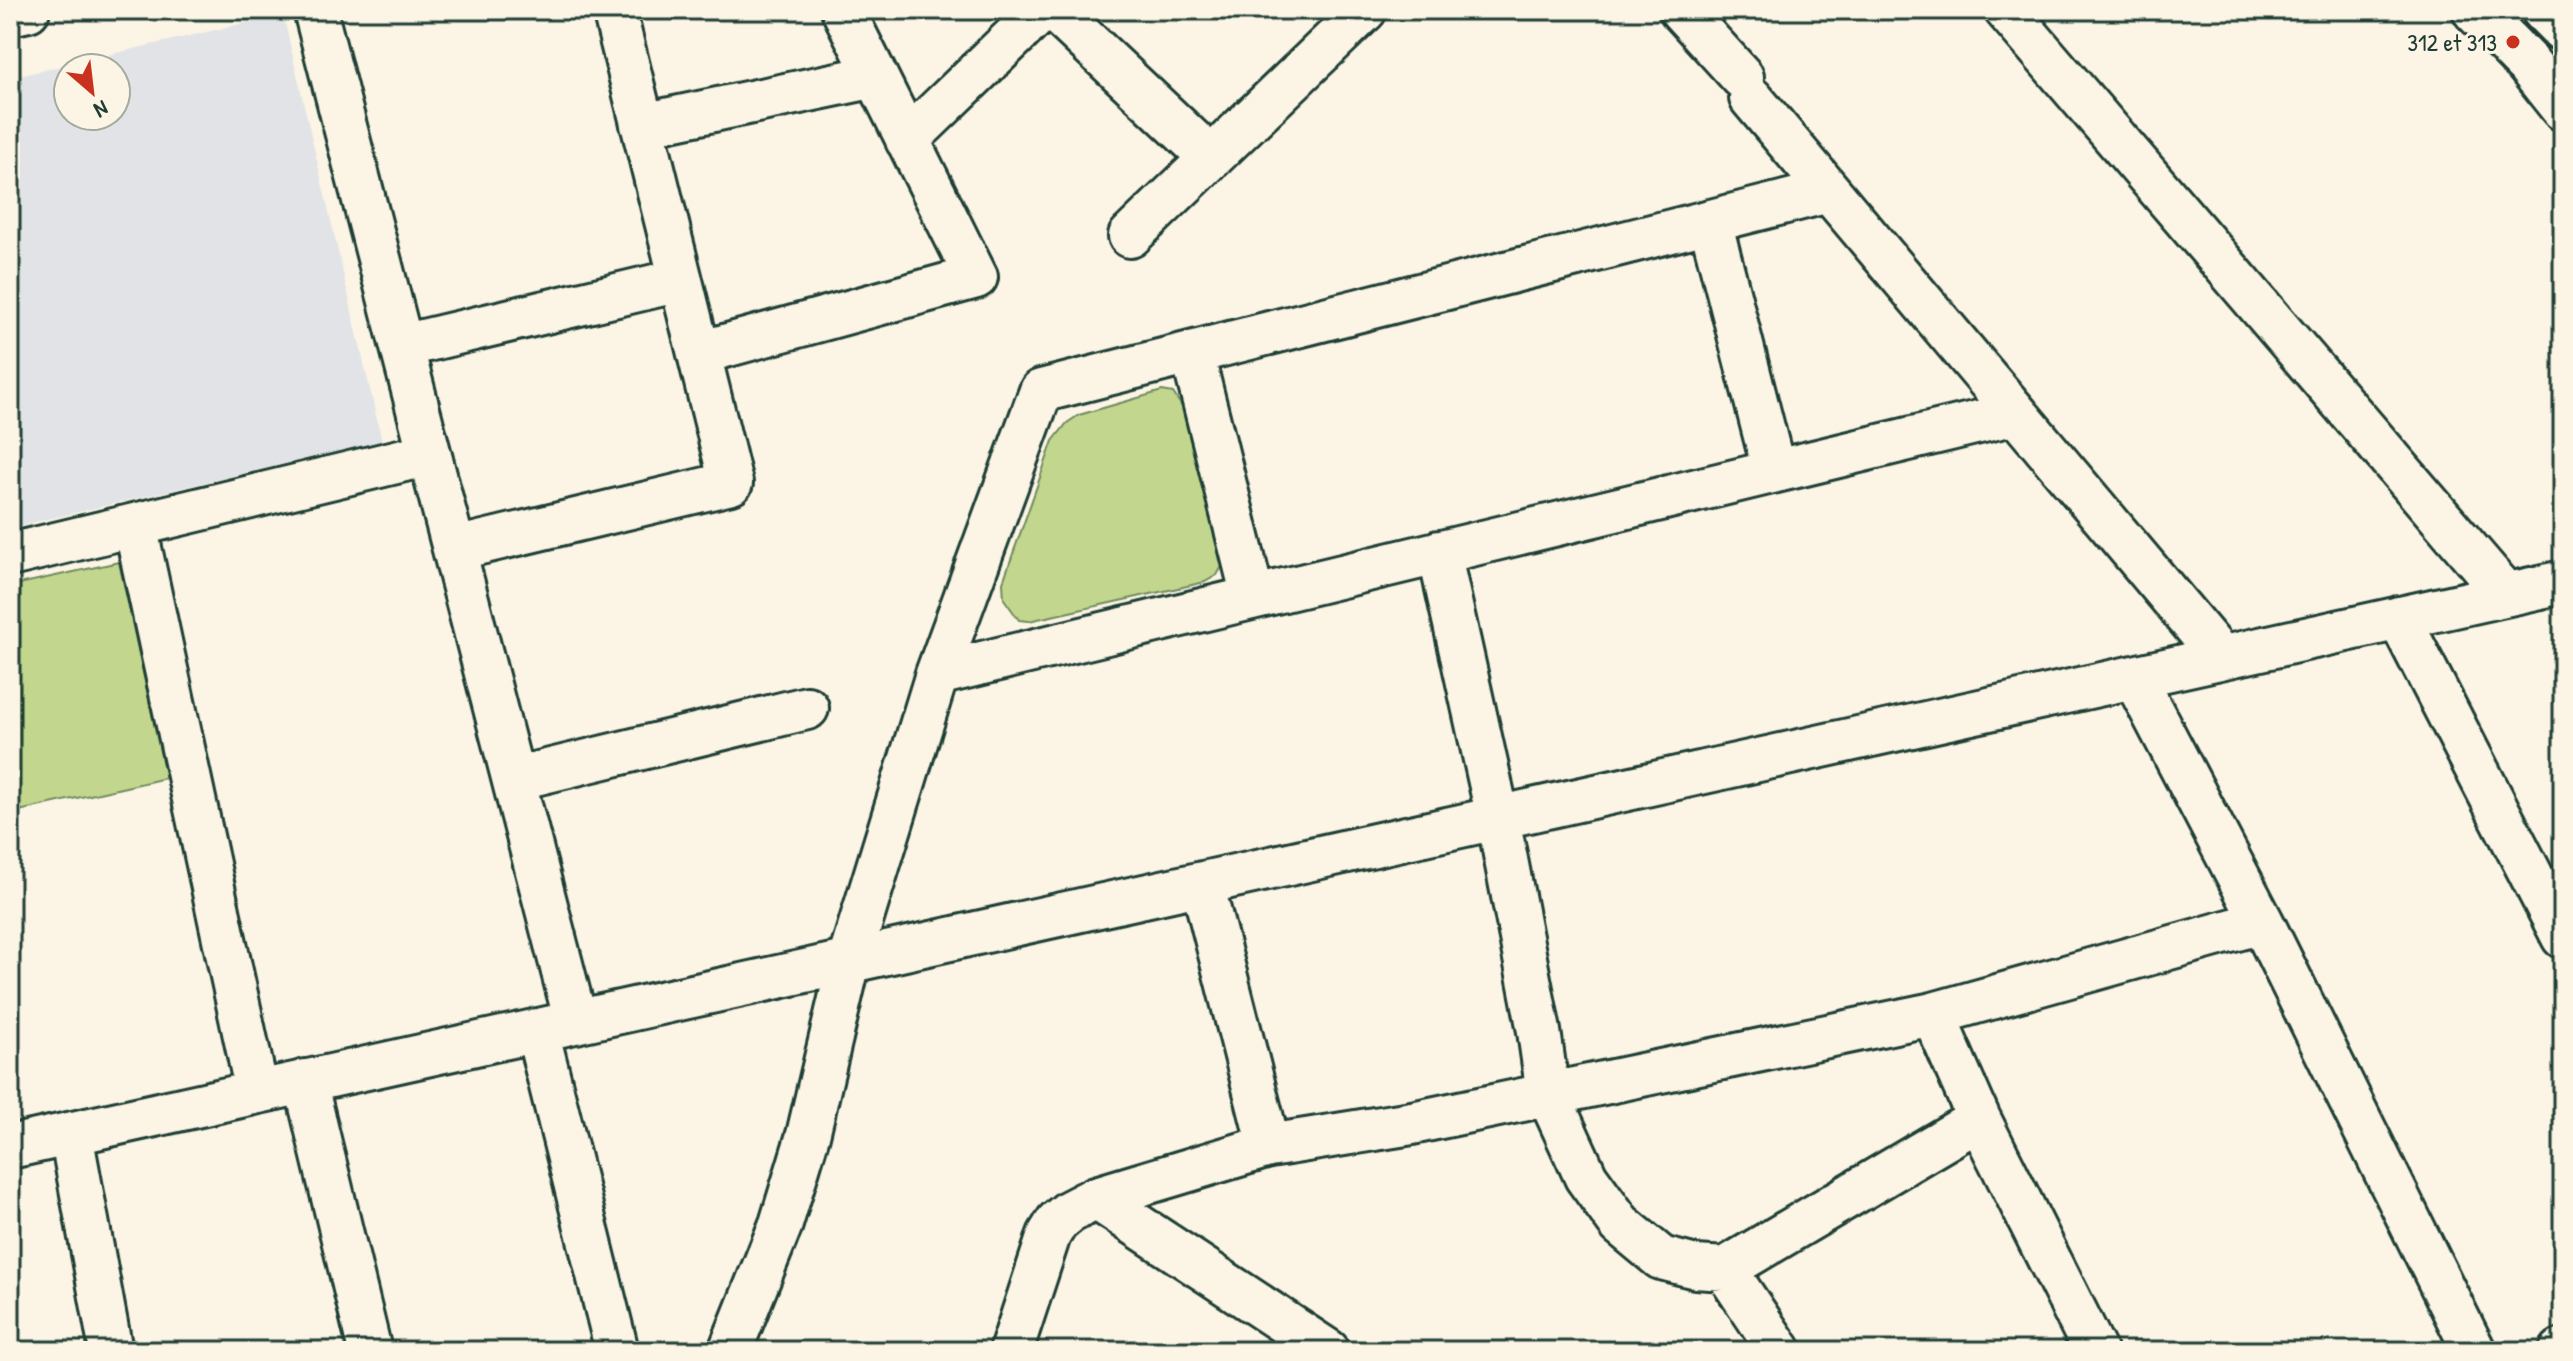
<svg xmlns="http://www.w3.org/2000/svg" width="2573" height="1361" viewBox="0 0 2573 1361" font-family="'Patrick Hand',sans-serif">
<rect width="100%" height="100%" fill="#fcf5e5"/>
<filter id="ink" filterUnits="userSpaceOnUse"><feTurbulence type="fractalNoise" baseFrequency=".0125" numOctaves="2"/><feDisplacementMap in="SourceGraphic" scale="16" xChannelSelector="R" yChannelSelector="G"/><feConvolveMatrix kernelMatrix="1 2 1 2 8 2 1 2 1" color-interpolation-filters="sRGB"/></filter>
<g filter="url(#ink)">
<path fill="#e1e3e6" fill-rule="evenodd" d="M283 14 382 441 10 528V78ZM68 68H116V116H68Z"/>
<path fill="#c2d78d" stroke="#708a60" stroke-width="2" d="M1162 391 1173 393 1183 408 1223 565 1217 575 1205 582 1029 621 1019 620 1004 599 1003 582 1053 441 1067 423 1079 415Z
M119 562 166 778 10 813V586Z"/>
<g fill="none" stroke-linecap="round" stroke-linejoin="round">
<defs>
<path id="minor" d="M315 10 576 1022
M1054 10 1211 158
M1681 10 1742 77
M2006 10 2506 594
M10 14 28 10
M1751 98 2221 657
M642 125 876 76
M907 140 1042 10
M1710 221 1774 471
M1130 236 1365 10
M402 346 680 280
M699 353 976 277 843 10
M1192 353 1253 597
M135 525 257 1092
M455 549 731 483 614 10
M1439 552 1498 818 1539 1031 1548 1094 1586 1177 1620 1224 1661 1258 1696 1267 1725 1269 1979 1119
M10 555 429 454
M2399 618 2563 937
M937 674 2016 413
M2134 677 2262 922 2474 1351
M514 779 807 708
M1202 883 1269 1146
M1933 1014 1979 1119 2095 1351
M537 1030 617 1351
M305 1081 370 1351
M71 1134 111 1351
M10 1147 2563 582
M1096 1198 1328 1351
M1725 1269 1780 1351
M730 1351 781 1224 808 1135 849 961 937 674 1041 391 1829 191
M1011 1351 1049 1235 1057 1222 1069 1212 1096 1198 1269 1146 1412 1123 1933 1014 2262 922
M2561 1351 2563 1350"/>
<path id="primary" d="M2475 10 2528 64 2563 108
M2544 10 2563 29"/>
</defs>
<use href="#minor" stroke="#1f3d34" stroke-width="48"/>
<use href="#primary" stroke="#1f3d34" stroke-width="50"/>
<use href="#minor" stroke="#fcf5e5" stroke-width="42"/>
<use href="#primary" stroke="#fcf5e5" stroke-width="44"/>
</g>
</g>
<circle fill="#c8321e" stroke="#fcf5e5" stroke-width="3" cx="2513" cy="42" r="8"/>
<g text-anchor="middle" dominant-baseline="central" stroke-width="6" stroke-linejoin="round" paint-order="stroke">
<g font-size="24" fill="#1f3d34" stroke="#fcf5e5" text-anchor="end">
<text x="2497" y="42">312 et 313</text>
</g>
</g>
<rect width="2573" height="1361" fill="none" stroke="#fcf5e5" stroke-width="40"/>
<rect x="20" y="20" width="2533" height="1321" fill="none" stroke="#1f3d34" stroke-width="3" filter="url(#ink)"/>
<g transform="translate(92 92) rotate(152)"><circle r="38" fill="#fcf5e5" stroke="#a4ab9e" stroke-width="2"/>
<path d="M0-6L14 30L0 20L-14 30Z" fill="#c8321e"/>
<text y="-12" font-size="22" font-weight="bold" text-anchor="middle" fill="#1f3d34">N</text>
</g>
</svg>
